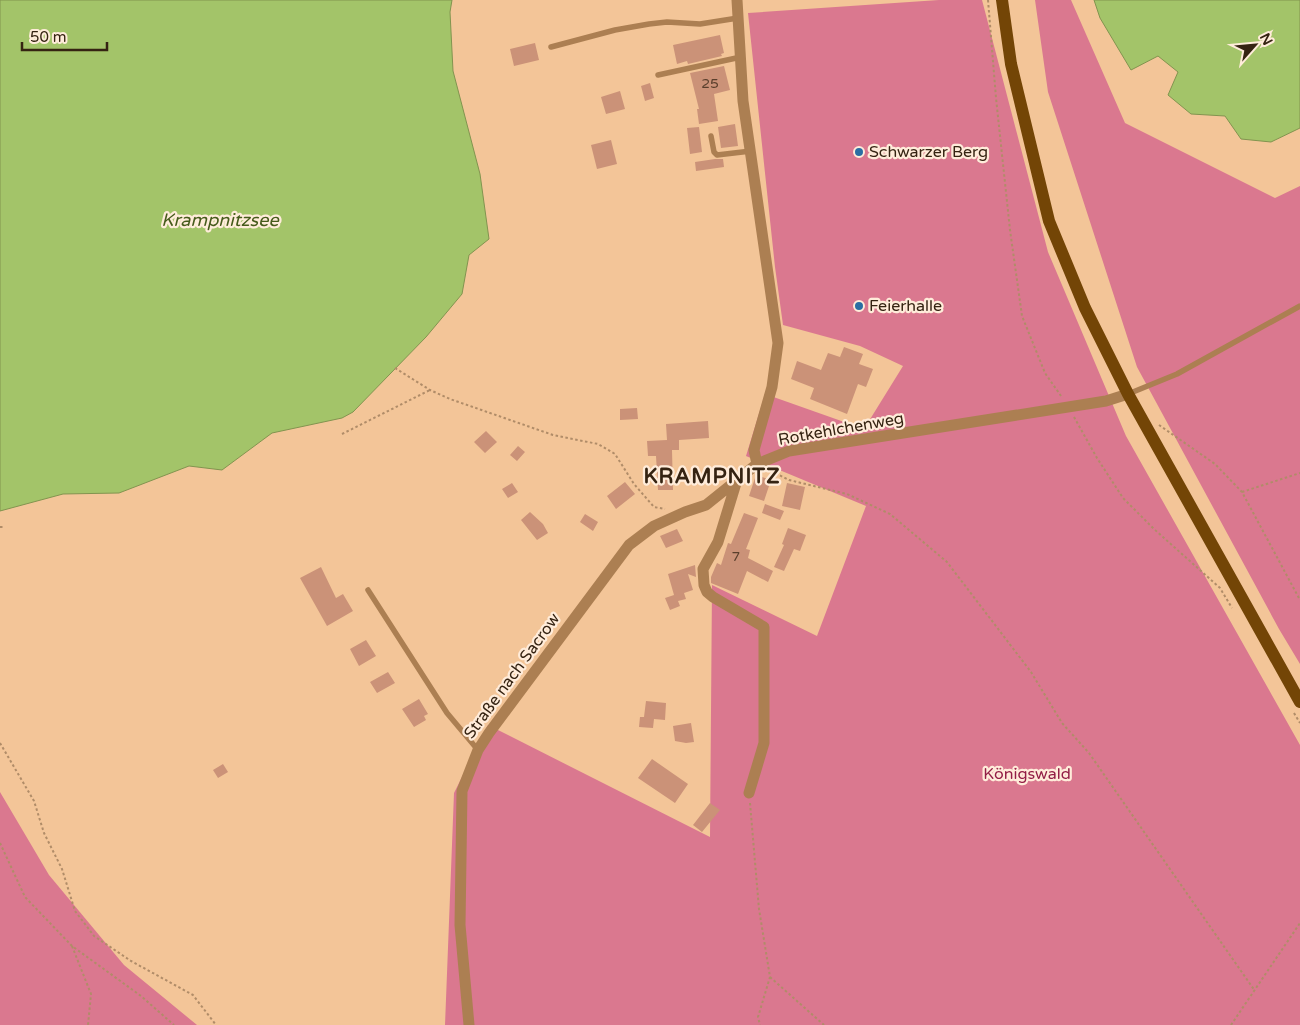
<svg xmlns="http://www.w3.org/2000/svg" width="1300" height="1025" viewBox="0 0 1300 1025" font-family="'Varela Round',sans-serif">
<rect width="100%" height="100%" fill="#f3c598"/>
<path fill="#da788f" d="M939 0H982L1048 252 1126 436 1300 745V1025H445L454 793 488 725 710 837 712 585 817 636 866 506 746 456 765 394 864 429 903 366 860 346 783 325 775 267 748 13Z
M1035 0H1071L1125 123 1275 198 1300 186V664L1279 629 1137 367 1048 92Z
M0 792 49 875 124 965 197 1025H0Z"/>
<path fill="#a3c469" stroke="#82944f" d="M0 0H452L450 12 453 71 480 174 489 239 469 255 462 294 426 337 353 412 342 418 272 433 222 470 189 466 119 493 63 494 0 511Z
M1094 0H1300V128L1271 142 1241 139 1225 116 1191 114 1168 95 1178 72 1158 56 1131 70 1100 18Z"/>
<path fill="#cb9278" d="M720 35 724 53 721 54 722 56 688 64 687 61 677 64 673 45Z
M535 43 539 60 514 66 510 49Z
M724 66 730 90 714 94 718 121 699 124 697 109H699L690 73Z
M650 83 654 98 645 101 641 86Z
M620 91 625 109 606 114 601 97Z
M735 124 738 146 721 148 718 127Z
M699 127 702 152 690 154 687 128Z
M611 140 617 164 597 169 591 145Z
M715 159H723L724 167 696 171 695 162Z
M844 347 863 354 859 364 873 369 866 387 858 384 847 414 810 399 814 388 791 379 797 361 821 370 828 353 840 357Z
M637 408 638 419 620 420V409Z
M708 421 709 438 679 440V450H672L673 490H658L656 456H648L647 441 667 440 666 424Z
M486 431 497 442 485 453 474 442Z
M518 446 525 452 517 461 510 455Z
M756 475 771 480 764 501 749 496Z
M625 482 635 494 616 509 607 496Z
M512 483 518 492 508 498 502 489Z
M787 483 805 487 800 510 782 506Z
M765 504 784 511 780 520 762 513Z
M530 512 543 524 548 533 537 540 521 520Z
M744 513 758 518 746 549 750 550 748 558 773 571 768 582 747 571 738 594 711 583V577L717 563 721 565 728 543 731 544Z
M585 514 598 522 593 531 580 522Z
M788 528 806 535 800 551 794 549 784 571 774 567 784 545 782 544Z
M677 529 683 541 666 548 660 536Z
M695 565 696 577 688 574 693 590 684 593 686 599 678 601 680 606 670 610 665 598 674 595 668 574Z
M321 567 336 598 343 594 353 611 327 626 300 578Z
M366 640 376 656 359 666 350 649Z
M388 672 395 683 377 693 370 682Z
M419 699 428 714 424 716 426 720 414 727 402 709Z
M646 701 666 703 665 720 654 719 653 728 639 727 640 717H644Z
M691 723 694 742 686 743 675 741 673 726Z
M652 759 688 784 675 803 638 778Z
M223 764 228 772 218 778 213 770Z
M710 803 720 810 702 832 693 825Z"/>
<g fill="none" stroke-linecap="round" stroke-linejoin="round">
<path stroke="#b08c68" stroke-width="2" stroke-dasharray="2.5 2.5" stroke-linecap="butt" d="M988 0 996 98 1010 230 1022 316 1045 373 1061 396
M395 368 430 390 450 399 553 435 598 444 615 454 634 484 654 507 665 509
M1074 417 1097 458 1123 498 1154 529 1220 588 1232 608
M1159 425 1215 464 1242 492 1300 600
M342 434 430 390
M771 471 789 480 847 494 890 514 947 562 1031 672 1062 723 1089 753 1255 991
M1242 492 1300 473
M0 527H3
M1294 713 1300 723
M0 743 34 801 44 833 62 869 75 911 94 936 131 961 193 995 216 1025
M750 803 759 909 770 977 758 1017 760 1025
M0 843 25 897 72 946 141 996 174 1025
M72 946 91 994 88 1025
M770 977 824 1025
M1231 1025 1300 923"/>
<path stroke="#ac7f52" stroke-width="5.5" d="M551 47 615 30 649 24 667 22 700 24 738 18
M658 75 741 57
M711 136 714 152 717 155 751 151
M1128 394 1177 374 1300 306
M368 590 447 713 478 750"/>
<path stroke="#ac7f52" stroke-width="11" d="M737 0 743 101 778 343 772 387 754 450 757 464
M737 480 718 542 703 569 704 585 707 592 713 597 764 627V743L749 793
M469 1025 460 925 462 791 478 750 489 733 629 545 654 526 685 512 706 505 757 464 789 451 1106 401 1128 394"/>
<path stroke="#734506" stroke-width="12" d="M1002 0 1011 64 1049 221 1085 308 1128 394 1300 702"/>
</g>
<g fill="#2a6ea3" stroke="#ffecda" stroke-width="2">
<circle cx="859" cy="152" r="5"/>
<circle cx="859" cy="306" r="5"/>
</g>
<g text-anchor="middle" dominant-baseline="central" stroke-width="4.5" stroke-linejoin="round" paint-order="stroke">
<g font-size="14" fill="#5a3f2c">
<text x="710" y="83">25</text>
<text x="736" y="556">7</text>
</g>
<g font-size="16" fill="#352312" stroke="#ffecda" text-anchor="start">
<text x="869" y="152">Schwarzer Berg</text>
<text x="869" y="306">Feierhalle</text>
</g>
<g font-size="16" fill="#352312" stroke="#ffecda">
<text transform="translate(841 429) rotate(-10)">Rotkehlchenweg</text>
<text transform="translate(512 676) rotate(-54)">Straße nach Sacrow</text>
</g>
<g font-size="16" fill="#931e46" stroke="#ffecda">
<text x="1027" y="774">Königswald</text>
</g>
<g font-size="18" font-style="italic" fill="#465b1b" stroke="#ffecda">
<text x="220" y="220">Krampnitzsee</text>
</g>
<g font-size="21" font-weight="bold" letter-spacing="1" fill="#352312" stroke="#ffecda">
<text x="712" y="476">KRAMPNITZ</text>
</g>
</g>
<g transform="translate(1255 45) rotate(63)" stroke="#ffecda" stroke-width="4" paint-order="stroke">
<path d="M0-4L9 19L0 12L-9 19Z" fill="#352312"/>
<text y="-8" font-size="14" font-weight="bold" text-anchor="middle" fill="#352312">N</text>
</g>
<path d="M22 42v8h85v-8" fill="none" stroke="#352312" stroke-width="2.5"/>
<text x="30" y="42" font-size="15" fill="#352312" stroke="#ffecda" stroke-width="4" paint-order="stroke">50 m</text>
</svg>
